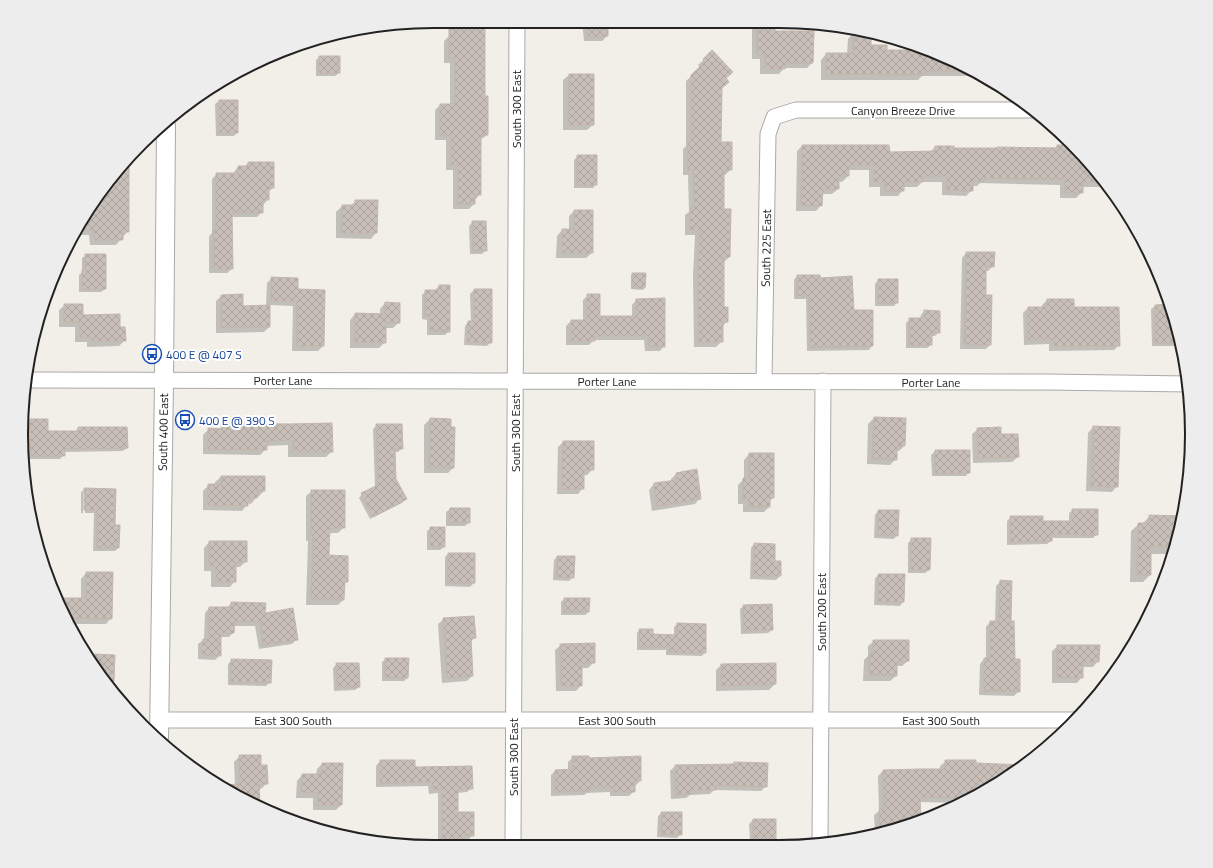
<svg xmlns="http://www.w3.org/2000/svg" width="1213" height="868" viewBox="0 0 1213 868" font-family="'Titillium Web',sans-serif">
<defs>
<pattern id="building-cross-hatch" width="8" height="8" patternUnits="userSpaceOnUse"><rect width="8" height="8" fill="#c7bfb8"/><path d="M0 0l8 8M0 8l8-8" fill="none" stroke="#aba49e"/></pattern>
</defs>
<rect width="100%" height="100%" fill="#f2efe9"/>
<path fill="#0003" d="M459 21H485L484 23V97L487 135 480 140V194L475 200 474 204 469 209H453V170H446V140H435V110L440 105H450V63H444V41L449 36Z
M582 21H607V36L602 41H584Z
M758 21 774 32 812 63 807 68H784L779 74H760V59H752V27Z
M853 33 870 46 886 51H909V44L937 52 986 76 991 80H974V76H922L918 80H821V60L826 54H847L848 39Z
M712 52 725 79 721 89 720 143 731 169 725 175H723V210L729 257 723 263V308L727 321 722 327V341L716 347H694L693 276 695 235H685V215L689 212 688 175H683V149L686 146V81L700 68 698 65Z
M319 57 339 73 335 76H316V60Z
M569 75H593V125L587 130H563V80Z
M219 101 237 133 234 136H216L215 104Z
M802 146 889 153 930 152 935 147 953 149H1054L1057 146 1090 162 1106 184 1103 187H1082V192L1076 198H1060V185L980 183 977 186H972V190L966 196 942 195V182H922L917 187H903V190L898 196H880V187H869V170H848V176L842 182 838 181V189L832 194H821V205L816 211H796L797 151Z
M578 156 596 184 593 188H574V160Z
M123 162H128V231L116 245H90L89 235H81V226Z
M248 163 273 188 268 192V199L264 204H262V212L257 217H231L232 269 227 273H209V236L212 233V179L217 174H234V172L238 167H244Z
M356 201H377L376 233 371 239 336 238V212L342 206H350Z
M574 211 592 253 586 258H556L557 236 562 230H569V216Z
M473 222 486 250 482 254H470L469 226Z
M966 253 993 266 988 271H985V296L990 345 986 349H960L962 258Z
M86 255 105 289 101 292H79V275L82 272V258Z
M633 274 644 288 643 290 631 289V275Z
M797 276 819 279 853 311H872V346L869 350 807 351 806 299H794V280Z
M272 278 297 290 324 291 323 346 318 351H292L293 306 269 305V327L264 332 216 333V301L221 296 242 307 266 306 267 283Z
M878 280 897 302 894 306H875V284Z
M439 286 449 331 445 335H427V320L422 319V295L426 291H436V289Z
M1164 289 1170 301 1180 346H1152L1151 309 1155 306H1164Z
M474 290 491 342 487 346 464 345 465 326 468 322H471L470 294Z
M588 295 599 317H632V305L636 300 664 346 660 351H645L644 340H594L589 345H566V326L571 321H583V300Z
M1047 300 1073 308 1119 345 1114 350 1049 351V344L1024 345 1023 313 1028 308H1042V305Z
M385 303 399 322 393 328H385V342L379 348H350V320L355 314 380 315V309Z
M65 305 82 316 119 328 125 340 119 346 87 347V342H75V327H59V310Z
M924 311 939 332 935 336H931V345L927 348H906V323L910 319H920L921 315Z
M874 418 904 446 899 451H896V459L890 465 867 464 868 424Z
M430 419 450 420 453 468 448 473H424V425Z
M31 420 47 432H75L78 428 127 448 123 451 64 452V455L60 459H25V425H27Z
M224 424 289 425 332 451 326 457H288V445L266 446V449L260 455 203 454V435L209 429 218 430Z
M377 425 402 448 398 452H394L395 479 406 499 402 503 370 519 359 498 362 494 375 488 373 429Z
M1093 427 1117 486 1112 492 1086 491 1088 433Z
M978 429 1000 435 1018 457 1012 462 973 463 972 434Z
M563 442 593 469 587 475H583V488L578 494H557L558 447Z
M935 451 969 472 966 476H932L931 455Z
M749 454 773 498 769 502V507L764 512H743V504H738V485L744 479V460Z
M676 474 700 498 695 504 652 511 649 490 654 484 671 482V479Z
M221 477H264V491L258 497H256V498L251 504 247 503V505L242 511 203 510V491L209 485H215V482Z
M85 489 114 526 118 548 115 551H93L94 513H85V491H83V513H81V492Z
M312 491 344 527 338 533H329L328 556 347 581 343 584V600L338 605H306L308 541H306V496Z
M450 509 469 522 465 526H446V512Z
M1073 510 1097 534 1093 538H1051V541L1047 544 1007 545V521L1011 517 1042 522H1069V513Z
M878 511 897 535 894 539 874 538 875 515Z
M1150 516 1182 517 1178 541 1173 554H1150V575L1143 582H1130L1131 531 1139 524H1142Z
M431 528 444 547 440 550H427V531Z
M912 539 929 570 925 573H908V543Z
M209 542 246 561 240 567H235V581L230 587H211V571H204V548Z
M754 544 774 562H780V576L776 580 750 579 751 548Z
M448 554H474V583L470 587 445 586V557Z
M557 557 573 577 569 581 553 580 554 560Z
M86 573 111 618 106 624H68L59 606 65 599H81V579Z
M879 575H904L903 602 900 606 874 605 875 578Z
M1001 581 1010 622 1014 660 1019 691 1014 696 979 695 980 664 984 659H986V627L990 622H995L996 586Z
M564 599 588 612 585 615H561V602Z
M231 603 264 614 297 639 292 644 259 649 255 626H234L233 633 229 637H220V655L215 660 198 659V644L203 640H204L205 613 209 608H227Z
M744 606 772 630 768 633 741 634 740 609Z
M444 619 475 638 470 642 472 676 467 681 442 683 438 624Z
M677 624 705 652 702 656 666 655V650H637V633L640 630 652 635 674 636V627Z
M874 641 908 661 902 666H896V676L890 681H863L864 660 868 656V646Z
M561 645 594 662 588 668H581V685L576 691H556L555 650Z
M1058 646 1098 661 1093 667H1082V677L1077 683H1052V651Z
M95 655 114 681 110 684H108L92 662V659Z
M386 659 407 678 404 681H382V662Z
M232 660 270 682 266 686 228 685V664Z
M337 664 359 687 355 690 334 691 333 668Z
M721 665 775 684 769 690 716 691V670Z
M240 756 260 766 267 783 261 789H258L259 803 256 806 227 789 235 785 234 762Z
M573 757 640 781 636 785H634V791L629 796H610V792L587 793 584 795 551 796V775L555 771 568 770V762Z
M380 761 472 788 467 792 457 793V813L473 835 468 840H462V846H438V793L429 794 428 786 376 787V766Z
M946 761 975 764 1015 766V771L988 790H974V797L963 803 919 802 920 820 875 832 874 815 879 811 878 776 883 771 940 770V766Z
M734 763 766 786 761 791 714 790 710 794 690 795 686 798 671 799 670 771 675 766 732 765Z
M322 764 341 805 336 810H313V798H296L297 781 302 775H316L317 769Z
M662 813 681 834 677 838 657 837 658 816Z
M753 820H775V844H716L720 840 750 841 749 824Z
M392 843 409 844V846H407Z"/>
<path fill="url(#building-cross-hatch)" stroke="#c4b6ab" d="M449 21H485V96H488V135H481V195H475V204H458V165H451V135L440 136V104H455V58H449Z
M588 21H608V36L588 37Z
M757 21H775V31H814L813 63H785V69H765V54H757Z
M853 32H871V45H887V50H915V46L937 52 974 71H925V75L826 74V53H853Z
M712 50 733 72 726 78 729 82 722 88 721 142H732V170H724V209H731L730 257H724V307H728V322H723V342H699L698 269 700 230H690L691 208H694L693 170H688V142H691V75L705 62 703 59Z
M319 56H340V73H319Z
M569 74H594V125H568Z
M219 100H238V133H219Z
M802 145H889L890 152 935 151V146H954V148H997V147L1057 148V145H1073L1090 162 1104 182H1083V193L1065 192V180L984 178V181H973V191L947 190V176H923V182H904V191H885V182H874V165H849V176H839V189H823L822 206 801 205Z
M577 155H597V185H577Z
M129 157V232H123V240H95L94 230H86V218L124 162Z
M248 162H274V188H269V200H263V213L232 212 233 269H213V230H216V173H238V166H248Z
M355 200H378L377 233H341L342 205H355Z
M574 210H593V253H562V229H574Z
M472 221H486L487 251H473Z
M966 252H995L994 267H986V295H992L991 345 964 344Z
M85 254H106V289H82V270H85Z
M632 273H646L645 288H632Z
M797 275H820V278L852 276 854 310H873V346L810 348 809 296H797Z
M271 277 298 278V289L325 290 324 346H297V301H271Z
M878 279H898V303H878Z
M439 285H450V332L430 331V316H425V290H439Z
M474 289H492V343L467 342 468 321H474Z
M243 294V306L270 305V327L221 328V295Z
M587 294H600V316H636V299L665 298V347H649V336H595V341H571V320H587Z
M1047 299H1074V307H1119L1120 346H1054V340H1028V307H1047Z
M385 302 400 303V323H386V343L355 342V313L385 314Z
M64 304H83V315L120 314V327H125L126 341H92V337H80V322H64Z
M1171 304 1176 325V343H1155V305Z
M924 310 940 311V333H932V345H909V318H924Z
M874 417 906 418 905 446H897V460L872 459Z
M430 418 451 419V427H455L454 468H429Z
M30 419H48V431H78V427H127L128 448 65 449V456H31Z
M223 423 289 424 332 423 333 452H293V440L267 441V450L208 449V428L223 429Z
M376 424H402L403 449H395L396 479 407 499 373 517 361 493 378 485Z
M1093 426 1120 427 1118 487 1091 486Z
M1001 427V434H1018L1019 457 978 458 977 428Z
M563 441H594V470H584V489H562Z
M935 450H970V473H935Z
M749 453H774V498H770V507H749L748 499H743V478H749Z
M697 469 701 499 657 506 654 483 677 480 676 473Z
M221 476H265V491H258L257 498H248V506L208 505V484H221Z
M84 488 116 489 115 525H120L119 548H97V510H84Z
M311 490H345V528H330L329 555 348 556V582H345L344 600 311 599 313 535H311Z
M450 508H470V523H449Z
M1072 509H1098V535L1052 534V541L1011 542 1010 516H1043V521H1072Z
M878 510H899L898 536 878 535Z
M1149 515 1182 516 1178 541 1176 547 1151 546V575H1137L1138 523H1149Z
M430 527H445V547H430Z
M911 538H931L930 570H911Z
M209 541H247V562H236V582H216V566H209Z
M754 543 775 544V561H781V576H753Z
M448 553H475V583H448Z
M557 556H575L574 578 556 577Z
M86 572H113L112 619 65 618 64 616V598H86Z
M878 574H905L904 602H878Z
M1000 580 1012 581 1011 621H1014L1015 659H1020V692L984 691V658H990V621H999Z
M564 598H590L589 612H564Z
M231 602 266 603 265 613 293 608 298 640 263 645 260 622 235 621 234 633H221V656L202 655 203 639H209V607H231Z
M772 604 773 630 744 631 743 605Z
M474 616 476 638H471L473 676 447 678 443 618Z
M677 623 706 624V653L669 652V647L640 648 639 629H653V634L676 635Z
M873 640H909V661H897V676L869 675V654H873Z
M595 643V663H582V686H561L560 644Z
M1057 645H1100L1099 662H1083V678L1057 677Z
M95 654 115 655 114 681H105L95 666Z
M385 658H409L408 678 385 677Z
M231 659 272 660 271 683 231 682Z
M336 663H359L360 687 337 688Z
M776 663V684L721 686V664Z
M239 755H261V765H267L268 784H259L260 804H250L220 785 240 784Z
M572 756H589V758L641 756V781H635V792H614V788H590V791L555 792V770L573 769Z
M380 760H415V767L472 766 473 789H458V812H474V836H463V846H442V789L433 790 432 782 380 783Z
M945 760H976V763L1023 765 994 785H975V797L973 798 920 797 921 820 880 831 879 809H884L883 770 919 769H945Z
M734 762 768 763 767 787 716 785V790H692V794L676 795 675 765 734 764Z
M322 763H343L342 805H318V793L301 792 302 774H322Z
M661 812H682V835L661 834Z
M753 819H776V844H753Z"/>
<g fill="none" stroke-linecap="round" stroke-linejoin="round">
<defs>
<path id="minor" d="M25 380 1046 382 1189 384
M764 381 768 134 774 117 796 110H1033
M159 720H1074
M820 844 823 381
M513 845 517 21"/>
<path id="tertiary" d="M159 739 164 380 166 125"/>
</defs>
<use href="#minor" stroke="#a9a9a9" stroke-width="17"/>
<use href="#tertiary" stroke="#a9a9a9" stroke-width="20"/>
<use href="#minor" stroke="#fff" stroke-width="15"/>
<use href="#tertiary" stroke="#fff" stroke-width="18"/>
</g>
<defs>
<symbol id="bus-ring" viewBox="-11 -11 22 22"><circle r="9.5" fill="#fff" stroke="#1a4fb4" stroke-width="1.5"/><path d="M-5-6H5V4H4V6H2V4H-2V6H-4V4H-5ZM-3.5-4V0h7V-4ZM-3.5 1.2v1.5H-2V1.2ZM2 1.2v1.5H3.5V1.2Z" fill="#1a4fb4"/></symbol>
</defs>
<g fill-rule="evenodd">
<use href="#bus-ring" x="141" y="343" width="22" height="22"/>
<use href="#bus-ring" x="174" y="409" width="22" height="22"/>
</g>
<g text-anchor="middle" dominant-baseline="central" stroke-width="4" stroke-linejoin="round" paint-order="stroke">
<g font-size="12" fill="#222" stroke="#fff">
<text transform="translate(516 109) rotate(-90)">South 300 East</text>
<text x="903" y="110">Canyon Breeze Drive</text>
<text transform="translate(766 248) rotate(-89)">South 225 East</text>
<text x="283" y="380">Porter Lane</text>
<text x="607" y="381">Porter Lane</text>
<text x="931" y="382">Porter Lane</text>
<text transform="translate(163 432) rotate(-89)">South 400 East</text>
<text transform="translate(515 433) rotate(-90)">South 300 East</text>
<text transform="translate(821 612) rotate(-90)">South 200 East</text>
<text x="293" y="720">East 300 South</text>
<text x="617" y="720">East 300 South</text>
<text x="941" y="720">East 300 South</text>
<text transform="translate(513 757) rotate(-90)">South 300 East</text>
</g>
<g font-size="12" fill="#164399" stroke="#fff" text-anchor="start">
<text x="166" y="354">400 E @ 407 S</text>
<text x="199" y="420">400 E @ 390 S</text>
</g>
</g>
<path d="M0 0H1213V868H0ZM434 28H779A406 406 0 0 1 1185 434V434A406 406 0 0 1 779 840H434A406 406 0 0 1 28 434V434A406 406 0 0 1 434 28Z" fill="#ededed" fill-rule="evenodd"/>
<path fill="none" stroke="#222" stroke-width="2" d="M434 28H779A406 406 0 0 1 1185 434V434A406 406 0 0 1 779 840H434A406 406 0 0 1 28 434V434A406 406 0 0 1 434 28Z"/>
</svg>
